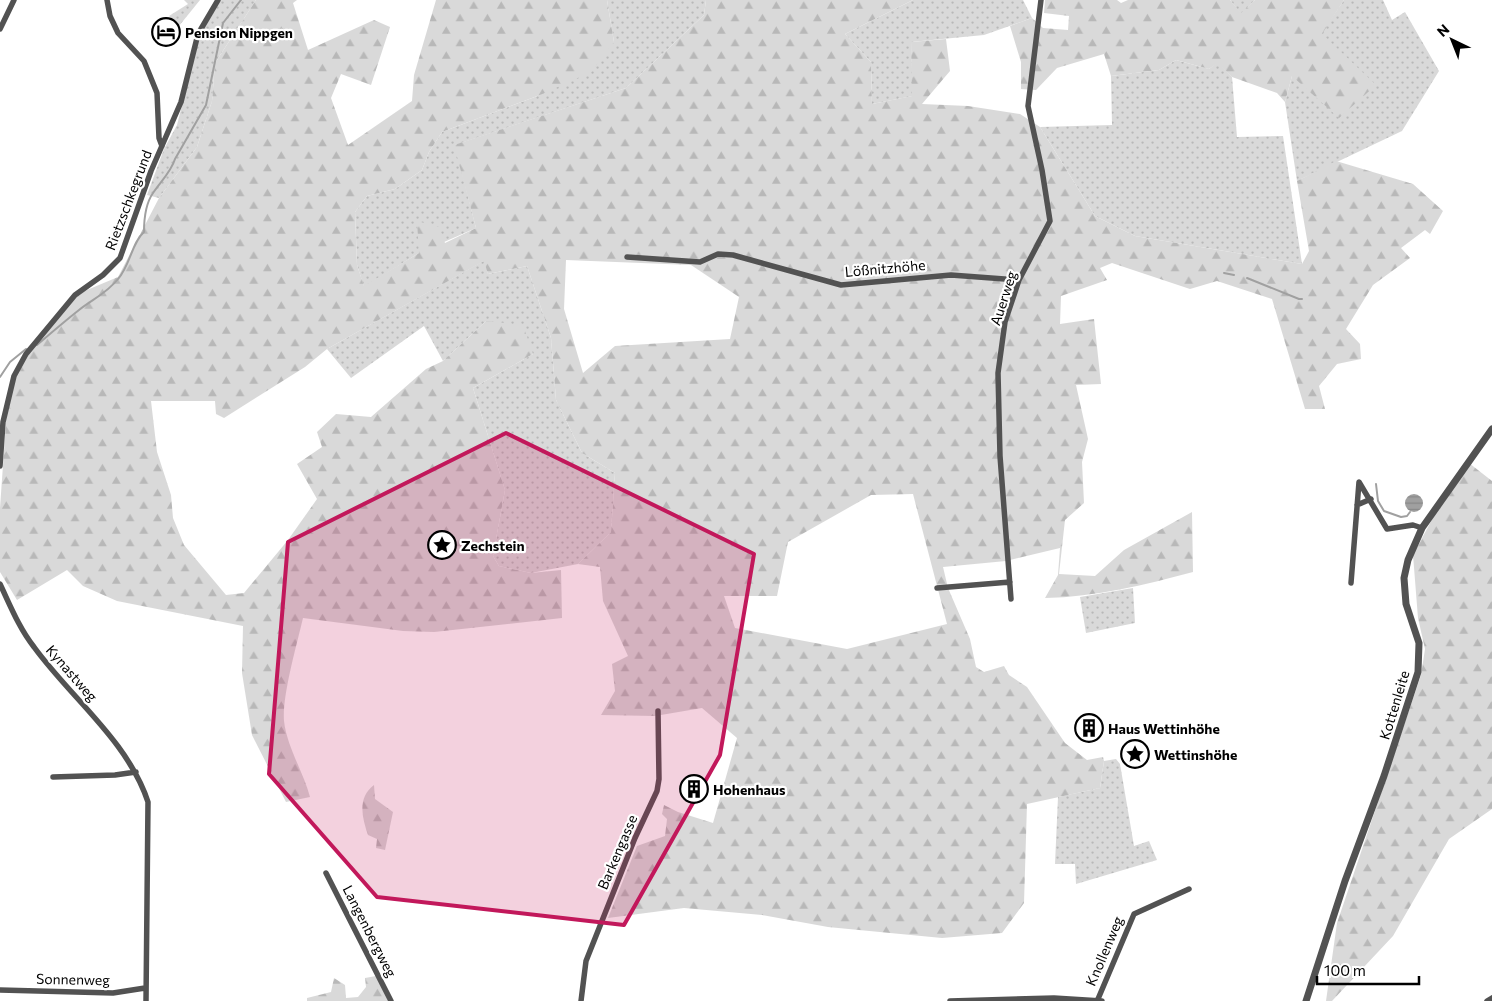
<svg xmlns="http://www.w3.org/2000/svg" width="1492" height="1001" viewBox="0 0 1492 1001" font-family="Commissioner,sans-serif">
<defs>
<pattern id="grass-dots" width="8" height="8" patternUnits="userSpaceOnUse" patternTransform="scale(1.25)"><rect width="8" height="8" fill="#d9d9d9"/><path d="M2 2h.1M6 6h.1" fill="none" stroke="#b8b8b8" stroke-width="1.8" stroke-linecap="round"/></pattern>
<pattern id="forest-firs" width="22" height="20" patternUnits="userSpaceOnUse" patternTransform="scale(1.25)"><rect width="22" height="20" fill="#d9d9d9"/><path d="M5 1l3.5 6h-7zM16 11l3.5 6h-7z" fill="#b8b8b8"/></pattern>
<pattern id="water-rules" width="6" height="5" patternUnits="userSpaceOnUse" patternTransform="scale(1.25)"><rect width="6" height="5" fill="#a0a0a0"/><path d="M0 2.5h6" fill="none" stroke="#888"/></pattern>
</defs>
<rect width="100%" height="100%" fill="#fff"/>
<path fill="url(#grass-dots)" d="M184 0H200L179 26 169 16 188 4Z
M221 0H256L215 63 212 101 197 147 159 198 147 195 164 149 177 125 200 35Z
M607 0H706L704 15 626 88 455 145 476 228 419 253 364 287 357 265 355 212 367 196 395 189 422 170 429 152 442 132 540 95 614 42Z
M913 0H1023L1032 18 984 35 911 42 913 96 872 104 871 62 845 34Z
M1230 0H1255L1241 14Z
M1344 0H1383L1392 20 1405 12 1439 71 1402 131 1297 181 1285 102 1292 76Z
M1176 60 1209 69 1218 62 1232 77 1237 137 1283 136 1302 264 1135 236 1095 216 1040 127 1112 125 1111 76 1159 70Z
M485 260 488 274 527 266 551 338 556 400 582 453 615 473 611 532 578 564 531 573 499 566 493 556 505 490 473 388 533 354 486 321 443 361 424 326 351 378 327 349Z
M1133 588 1135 623 1086 633 1080 597Z
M1116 759 1120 764 1134 846 1149 841 1157 860 1076 884 1075 864H1055L1058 797 1100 788 1104 761Z"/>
<path fill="url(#forest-firs)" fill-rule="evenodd" d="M256 0H297L293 3 308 50 374 20 390 27 371 85 341 74 331 98 348 145 412 101 414 75 436 0H607L614 42 591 72 540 95 442 132 429 152 422 170 395 189 367 196 355 212 357 265 364 286 419 253 417 221 439 227 445 243 476 228 454 145 626 88 704 15 706 0H913L845 34 871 62 872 104 912 96 911 42 946 39 950 71 922 104 968 106 1020 114 1040 127 1095 216 1135 236 1302 264 1309 251 1297 181 1336 161 1413 184 1443 211 1430 234 1425 230 1401 248 1410 258 1373 285 1346 329 1360 344 1361 359 1337 364 1319 386 1325 409H1305L1272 299 1217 281 1190 289 1112 263 1100 268 1107 280 1061 296 1060 324 1094 319 1101 384 1076 385 1088 439 1082 462 1084 503 1065 520 1059 574 1095 576 1124 550 1192 512 1193 572C1144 585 1096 597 1045 598L1058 575 1060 548 1006 561 943 567 948 588 970 639 976 667 984 672 1004 666 1009 675 1027 687 1065 743 1087 760 1103 757 1104 761 1100 788 1027 804 1024 903 1002 933 942 938 828 927 762 915 684 908 608 918 637 846 665 836 667 819 662 814 664 805 678 812 713 823 737 738 702 708 655 716 601 715 615 691 612 664 628 656 603 601 600 567 578 564 611 532 615 473 582 453 556 400 551 338 527 266 488 274 484 261 327 349 305 367 224 418 216 414 215 401H151L157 452 171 495 173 518 184 545 226 595 244 593 288 540 317 499 297 464 322 447 317 432 336 414 371 417 426 369 443 361 486 321 523 325 533 354 473 388 505 490 493 556 499 566 531 573 561 570 562 618 434 632 403 631 303 618C297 644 282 696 284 721 287 747 303 771 310 797L286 802 252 735 242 673 243 626 117 601 83 586 67 570 17 600 0 572V508L8 393 26 354 75 295 118 277 159 198 197 147 212 101 215 63ZM566 260 691 265 739 297 730 339 615 346 583 373 564 309ZM913 494 947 624 847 649 735 628 724 596H777L788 542 871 495Z
M1045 0H1117L1121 3 1128 0H1230L1241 13 1255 0H1344L1322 34 1376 85 1339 118 1292 76 1285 102 1277 93 1232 77 1218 63 1209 69 1176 60 1159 70 1111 76 1104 54 1057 68 1036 90 1021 89V62L1010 26 1032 18 1043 28 1068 30 1069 16 1044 13Z
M1469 463 1492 481V809L1449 839 1393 936 1332 1001H1326L1337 923 1421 675 1425 649 1418 618 1413 555 1450 486Z
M374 785 375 799 393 812 385 850 376 848 377 839 368 835C362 817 357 798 374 785Z
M376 976 388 1001H307V998L331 992 334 978 345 985 346 998 358 997 366 987 365 978Z"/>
<path fill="url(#water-rules)" d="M1405 503a9 9 0 1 1 18 0a9 9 0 1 1-18 0Z"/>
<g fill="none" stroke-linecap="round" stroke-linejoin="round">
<path stroke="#a0a0a0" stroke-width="2" d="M1224 273 1234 275
M1247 278 1299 299H1302
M37 345C51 333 65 321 79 310 93 299 107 293 118 279 130 266 132 242 144 232 144 219 146 203 153 193 161 181 171 172 175 159L206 105 223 23 241 0
M0 377 10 362 26 349
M1376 484 1378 501 1384 511 1401 517 1407 516 1410 512"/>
<path stroke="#525252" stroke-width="5.5" d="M107 0 110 16 118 33 144 61 157 93 159 138 162 146
M0 29 14 0
M627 257 700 262 718 254 733 255 841 285 951 275 1019 280
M0 466 3 422 14 376 26 354 75 295 103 275 120 258 151 171 181 102 198 34 218 0
M1357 505 1371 499
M1351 583 1359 482 1387 529 1413 525 1422 528
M0 584C10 605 19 628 34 647 71 698 128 741 148 802L146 1001
M937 588 1010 582
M1011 599 1000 456 998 373 1005 322 1019 280 1050 221 1042 170 1028 106 1041 0
M53 777 115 775 136 772
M326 873 391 1001
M0 990 113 993 145 988
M1098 999 1134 914 1189 889
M581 1001 586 961 635 838 657 791 659 779 658 711
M950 1001 1054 998 1102 1001
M1487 1001 1492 998"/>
<path stroke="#525252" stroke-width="7" d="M1306 1001 1345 881 1384 776 1418 672 1419 643 1406 604 1404 578 1408 560 1422 528 1492 429"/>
</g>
<path fill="#c2185b" fill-opacity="0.2" stroke="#c2185b" stroke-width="4" stroke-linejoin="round" d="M506 433 754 554 720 755 624 925 377 897 269 774 288 542Z"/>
<defs>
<symbol id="hotel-ring" viewBox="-11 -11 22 22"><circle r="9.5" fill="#fff" stroke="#000" stroke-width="1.5"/><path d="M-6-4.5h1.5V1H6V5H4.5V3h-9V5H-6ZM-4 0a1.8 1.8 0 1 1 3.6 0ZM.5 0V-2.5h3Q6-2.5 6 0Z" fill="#000"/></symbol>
<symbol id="sight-ring" viewBox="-11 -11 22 22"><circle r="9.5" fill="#fff" stroke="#000" stroke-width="1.5"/><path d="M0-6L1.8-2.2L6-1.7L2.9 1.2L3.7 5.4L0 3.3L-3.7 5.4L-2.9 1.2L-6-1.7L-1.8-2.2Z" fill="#000"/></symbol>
<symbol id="building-ring" viewBox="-11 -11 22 22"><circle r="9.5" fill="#fff" stroke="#000" stroke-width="1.5"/><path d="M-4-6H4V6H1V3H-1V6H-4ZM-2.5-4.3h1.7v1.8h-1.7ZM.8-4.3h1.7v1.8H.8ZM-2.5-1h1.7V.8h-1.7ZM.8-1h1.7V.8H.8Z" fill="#000"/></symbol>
</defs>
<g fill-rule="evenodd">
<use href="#hotel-ring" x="150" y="16" width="32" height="32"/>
<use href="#sight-ring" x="426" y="529" width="32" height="32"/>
<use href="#building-ring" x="1073" y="712" width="32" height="32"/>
<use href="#sight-ring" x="1119" y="738" width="32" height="32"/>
<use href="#building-ring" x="678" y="773" width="32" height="32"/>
</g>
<g text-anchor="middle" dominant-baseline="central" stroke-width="4.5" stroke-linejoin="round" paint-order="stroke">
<g font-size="14" font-weight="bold" fill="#000" stroke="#fff" text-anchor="start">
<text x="185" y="32">Pension Nippgen</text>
<text x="461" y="545">Zechstein</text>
<text x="1108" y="728">Haus Wettinhöhe</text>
<text x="1154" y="754">Wettinshöhe</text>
<text x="713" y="789">Hohenhaus</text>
</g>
<g font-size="14" fill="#000" stroke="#fff">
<text transform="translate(128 200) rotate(-69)">Rietzschkegrund</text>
<text transform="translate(885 268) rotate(-5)">Lößnitzhöhe</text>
<text transform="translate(1003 298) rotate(-72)">Auerweg</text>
<text transform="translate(72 673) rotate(49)">Kynastweg</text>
<text transform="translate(1394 705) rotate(-73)">Kottenleite</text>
<text transform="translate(617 852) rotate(-67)">Barkengasse</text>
<text transform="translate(370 931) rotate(63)">Langenbergweg</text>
<text transform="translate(1104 951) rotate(-67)">Knollenweg</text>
<text transform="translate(73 979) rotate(1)">Sonnenweg</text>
</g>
</g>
<g transform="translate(1452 40) rotate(317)" stroke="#ffffff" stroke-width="4" paint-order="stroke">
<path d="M0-4L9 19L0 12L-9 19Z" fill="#000000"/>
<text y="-8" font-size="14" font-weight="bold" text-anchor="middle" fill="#000000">N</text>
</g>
<path d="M1317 976v8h102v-8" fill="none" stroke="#000000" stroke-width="2.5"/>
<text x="1324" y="976" font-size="15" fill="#000000" stroke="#ffffff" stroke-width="4" paint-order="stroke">100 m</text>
</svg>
